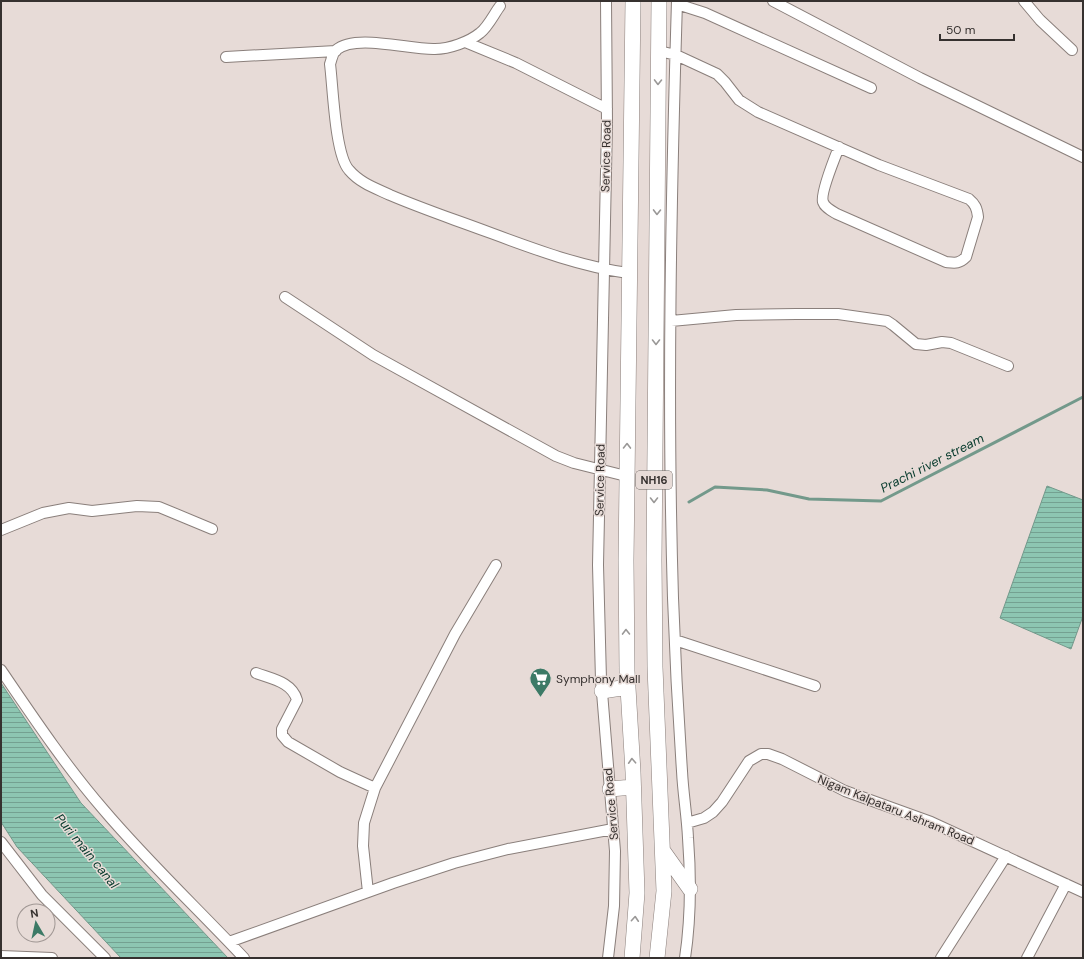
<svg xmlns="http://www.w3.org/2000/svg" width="1084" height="959" viewBox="0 0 1084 959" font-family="'DM Sans',sans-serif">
<defs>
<pattern id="water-rules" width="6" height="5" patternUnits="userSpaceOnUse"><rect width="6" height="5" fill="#8dc6b2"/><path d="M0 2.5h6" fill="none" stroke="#74a191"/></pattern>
</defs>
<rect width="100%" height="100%" fill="#e7dbd7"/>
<path fill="url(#water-rules)" stroke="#73998b" d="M1047 486 1083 500V616L1071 649 1000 618Z
M1 683 81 803 228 958H121L17 847 1 822Z"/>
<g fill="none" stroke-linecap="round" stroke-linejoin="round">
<path stroke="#73998b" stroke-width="3" d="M689 502 715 487 767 490 809 499 881 501 1083 397"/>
<defs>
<path id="minor" d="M606 1 607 123 598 565 601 680 615 851 614 906 608 958
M677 1C671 200 667 399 673 598 675 655 678 713 682 771 683 793 687 816 688 838 691 878 691 918 685 958
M773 1 920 78 1083 157
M1024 1 1040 20 1072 50
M677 4 705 13 871 88
M500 6C494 14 488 27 480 33 469 42 449 49 435 49 409 50 356 33 336 50 332 54 332 59 330 64 333 87 335 155 349 170 360 183 375 188 390 195 411 204 433 212 455 220 512 240 569 265 628 273
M465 42 516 63 607 109
M659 51 676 55 717 74 725 82 739 100 758 112 879 165 969 199C975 204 977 208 978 217L966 257C959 264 955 263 946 262L837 214C832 211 825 208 823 202 820 194 835 157 839 147
M226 57 336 51
M285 297 373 355 556 456 574 463 626 476
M671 321 736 315 796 314H838L887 321 893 325 916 344 926 345 942 342 951 343 1008 366
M1 530 43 513 69 508 92 511 137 506 159 507 212 529
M675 640 815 686
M1 670C33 717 65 765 103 809 147 861 197 908 244 958
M256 673C272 679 292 682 297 700L282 729V735L288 742 340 772 375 788
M687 823 704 818 713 812 722 802 749 761 761 754H768L782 759 845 791 931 822 1083 892
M1 842 42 895 105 958
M368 892 363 846 364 823 375 788 455 634 496 565
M229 942 393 883 454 863 508 849 613 829
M1 956 52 958
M941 958 1006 856
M1027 958 1066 884"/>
<path id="highway" d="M602 691 628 687
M610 789 633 787
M663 851 690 889
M632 958 637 893 633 772 627 671 626 561 633 1
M657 958 664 891 655 667 654 560 659 1"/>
</defs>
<use href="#minor" stroke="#8a7f7b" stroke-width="12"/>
<use href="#highway" stroke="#8a7f7b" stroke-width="16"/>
<use href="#minor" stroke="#fff" stroke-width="10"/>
<use href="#highway" stroke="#fff" stroke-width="15"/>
</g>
<defs><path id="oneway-chevron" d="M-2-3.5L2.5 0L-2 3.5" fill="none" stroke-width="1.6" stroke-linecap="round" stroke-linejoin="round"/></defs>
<g stroke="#9a9897">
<use href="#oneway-chevron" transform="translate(658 82) rotate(91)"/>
<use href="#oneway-chevron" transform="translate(657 212) rotate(91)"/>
<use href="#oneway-chevron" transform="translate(656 342) rotate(90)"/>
<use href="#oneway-chevron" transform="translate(627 446) rotate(-89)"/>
<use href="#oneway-chevron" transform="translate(654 500) rotate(90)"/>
<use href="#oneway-chevron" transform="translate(626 632) rotate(-91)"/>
<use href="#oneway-chevron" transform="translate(632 761) rotate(-93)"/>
<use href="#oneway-chevron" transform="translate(635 919) rotate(-86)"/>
</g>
<defs>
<symbol id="supermarket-pin" viewBox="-11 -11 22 30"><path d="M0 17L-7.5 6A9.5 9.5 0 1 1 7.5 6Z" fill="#3c7a66" stroke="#e7dbd7"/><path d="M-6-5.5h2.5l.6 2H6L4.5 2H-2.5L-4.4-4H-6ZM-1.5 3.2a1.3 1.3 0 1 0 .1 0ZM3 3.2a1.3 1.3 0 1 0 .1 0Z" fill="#fff"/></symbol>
</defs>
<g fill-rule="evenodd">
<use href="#supermarket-pin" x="528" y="666" width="25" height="34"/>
</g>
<g text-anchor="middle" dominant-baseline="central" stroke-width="3" stroke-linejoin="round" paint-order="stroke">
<rect fill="#e7dbd7" stroke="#6b6461" stroke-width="1" x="636" y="471" width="36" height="18" rx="3"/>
<g font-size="11" font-weight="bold" fill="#36312f">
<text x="654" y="480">NH16</text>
</g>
<g font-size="12" fill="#36312f" stroke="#e7dbd7">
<text transform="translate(606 156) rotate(-89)">Service Road</text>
<text transform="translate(600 480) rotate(-89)">Service Road</text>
<text transform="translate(611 804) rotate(-95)">Service Road</text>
<text transform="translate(896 810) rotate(22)">Nigam Kalpataru Ashram Road</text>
</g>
<g font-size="12" fill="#36312f" stroke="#e7dbd7" text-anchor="start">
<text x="556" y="679">Symphony Mall</text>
</g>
<g font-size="13" font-style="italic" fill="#063a2c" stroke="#e7dbd7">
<text transform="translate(932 463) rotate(-27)">Prachi river stream</text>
<text transform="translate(87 851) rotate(51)">Puri main canal</text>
</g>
</g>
<rect width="1084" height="959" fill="none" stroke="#36312f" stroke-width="4"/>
<g transform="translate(36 923) rotate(351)"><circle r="19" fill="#e7dbd7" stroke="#a09794"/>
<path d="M0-3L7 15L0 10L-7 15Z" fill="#3c7a66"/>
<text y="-6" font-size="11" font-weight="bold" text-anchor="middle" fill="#36312f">N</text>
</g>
<path d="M940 34v6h74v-6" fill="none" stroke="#36312f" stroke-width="2"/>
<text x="946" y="34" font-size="12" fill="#36312f" stroke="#e7dbd7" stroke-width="3" paint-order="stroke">50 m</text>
</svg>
